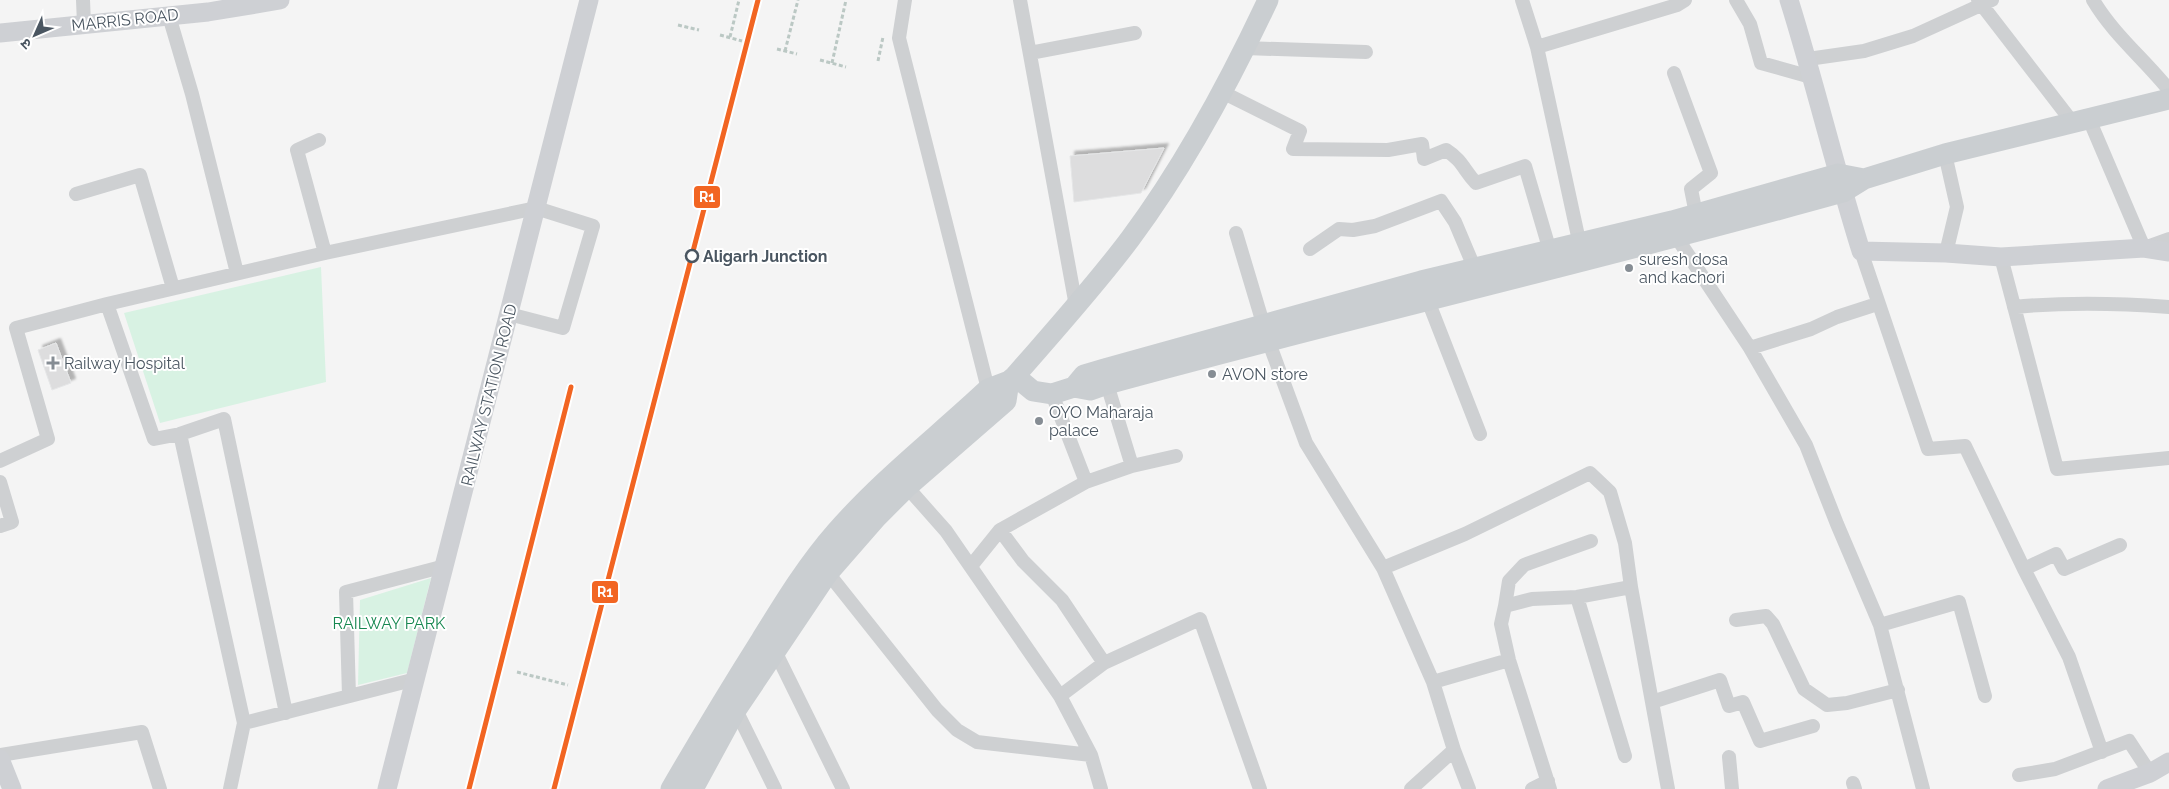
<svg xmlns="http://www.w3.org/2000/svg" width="2169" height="789" viewBox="0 0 2169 789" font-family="Raleway,'Noto Sans Devanagari',sans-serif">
<defs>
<filter id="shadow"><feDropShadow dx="4.5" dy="-4.5" stdDeviation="1" flood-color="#0004"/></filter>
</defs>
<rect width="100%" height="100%" fill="#f4f4f4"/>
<path fill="#d8f2e3" d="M321 267 326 382 160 423 124 313Z
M431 578 407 673 358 685 360 600Z"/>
<path fill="#ddddde" stroke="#e5e6e7" filter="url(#shadow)" d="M1164 148 1141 193 1074 202 1070 156Z
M56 343 71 383 52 390 38 350Z"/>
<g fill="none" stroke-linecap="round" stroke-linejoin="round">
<path stroke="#bbc8c4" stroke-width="3" stroke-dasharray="4 2.5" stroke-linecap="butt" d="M678 25 699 30
M720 35 742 41
M730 37 739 0
M777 49 797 54
M785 51 798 0
M820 60 846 67
M878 61 883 37
M832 63 846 0
M517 672 568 685"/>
<path stroke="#ced0d2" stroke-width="14" d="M83 0 84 24
M905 0 899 38 988 389
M1020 0 1076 306
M1522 0 1537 47 1677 5 1685 0
M1736 0 1750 24 1761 63 1811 77
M1978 0 2073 123
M2093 0C2113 34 2144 59 2169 90
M169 16 192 94 237 273
M1537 47 1581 250
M1245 48 1366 52
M1030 53 1135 33
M1808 59 1864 51 1913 36 1992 0
M1674 73 1711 173 1691 189 1696 214
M1222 92 1300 131 1293 149 1388 150 1422 144 1424 159 1446 150C1463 161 1463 169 1476 183L1525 166 1550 251
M2089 119 2144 248 2169 239
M319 140 297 150 325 253
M1945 154 1957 207 1946 253
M76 194 140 175 173 288
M1675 230 1677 238 1750 348 1806 445 1837 524 1880 625 1923 789
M1236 233 1268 340 1306 443 1383 568 1433 682 1454 750 1469 789
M1310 249 1339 229 1353 230 1375 226 1441 201 1455 222 1474 267
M1861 251 1928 449 1965 446 2024 569 2056 554 2064 569 2120 545
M2001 257 2057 469 2169 458
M1425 293 1480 434
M107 304 154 439 180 434 244 723 230 789
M2014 307C2066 302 2117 303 2169 307
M1750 348 1811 329 1837 317 1871 306
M1107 384 1132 466 1176 456
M1052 394 1086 482 1132 466
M180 434 224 419 286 713
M0 461 48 439 16 328 107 304 325 253 536 208 593 226 563 328 509 314
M0 482 12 522 0 526
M907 487 946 531 1060 696 1091 755 1101 789
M1000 530 1023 561 1062 600 1104 663
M971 566 1000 530 1086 482
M1383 568 1465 534 1590 473 1610 492 1625 543 1631 587
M2024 569 2069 657 2102 752
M828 573 937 710 957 730 977 742 1091 755
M1577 597 1625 756
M1505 606 1509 581 1524 565 1591 541
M1736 620 1766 616 1773 624 1804 689 1827 705 1847 703 1898 690
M1880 625 1959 602 1985 696
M775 651 843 789
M1433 682 1509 660
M349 696 346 592 445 566
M1060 696 1104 663 1200 619 1260 789
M1652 702 1668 789
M736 710 775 789
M244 723 416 679
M0 755 142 732 160 789
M1729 757 1732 789
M2019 775 2055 769 2129 741 2150 773
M1853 783 1855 789
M1411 789 1454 750
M1532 789 1548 781
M1550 789 1509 660 1501 624 1505 606 1532 599 1577 597 1631 587 1652 702 1720 680 1729 706 1743 702 1760 741 1813 726"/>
<path stroke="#ced0d4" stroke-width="19" d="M1789 0C1815 83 1835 168 1861 251L1946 253 2001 257 2144 248 2169 252
M0 33 208 12 280 0
M0 759 12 789
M387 789 589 0
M2107 789 2150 773 2169 762"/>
<path stroke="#caced1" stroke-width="21" d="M1864 179 1945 154 2169 99
M1015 376 1033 391 1052 394 1074 387 1090 390 1107 384C1352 317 1599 260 1843 192L1864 179 1838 174 1672 221 1421 281 1104 369 1084 375 1074 387
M671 789C700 739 730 689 761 640 784 603 807 565 836 532 882 479 938 436 988 389L1009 381 1015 376C1054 331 1094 287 1130 239 1183 168 1230 81 1268 0
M693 789 736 710 828 573 876 518 907 487 1006 401 1009 381"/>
<defs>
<path id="rail" d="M469 789 571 387"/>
</defs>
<use href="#rail" stroke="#c9cacc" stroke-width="5.5"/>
<use href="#rail" stroke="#fff" stroke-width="4" stroke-dasharray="11" stroke-linecap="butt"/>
<defs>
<path id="rail-1" d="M469 789 571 387
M554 789 758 0"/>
</defs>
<use href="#rail-1" stroke="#fff" stroke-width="9"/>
<use href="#rail-1" stroke="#f26522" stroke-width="5"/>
</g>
<circle fill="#fff" stroke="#4a5661" stroke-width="2.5" cx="692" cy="256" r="6"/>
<g fill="#868d94" stroke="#fff" stroke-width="2">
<circle cx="1629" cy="268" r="5"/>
<path d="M50.5 355.5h5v5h5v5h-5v5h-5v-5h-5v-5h5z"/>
<circle cx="1212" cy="374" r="5"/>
<circle cx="1039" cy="421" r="5"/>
</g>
<g text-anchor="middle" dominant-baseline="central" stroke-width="4" stroke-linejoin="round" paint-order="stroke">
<g font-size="16" fill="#4a5661" stroke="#fff">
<text transform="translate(125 20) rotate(-6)">MARRIS ROAD</text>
<text transform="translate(489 395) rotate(-76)">RAILWAY STATION ROAD</text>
</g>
<g font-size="16" font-weight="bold" fill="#4a5661" stroke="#fff" text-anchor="start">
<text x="703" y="256">Aligarh Junction</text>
</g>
<g font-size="16" fill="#4a5661" stroke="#fff" text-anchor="start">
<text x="1639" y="259">suresh dosa<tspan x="1639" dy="18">and kachori</tspan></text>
<text x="64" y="363">Railway Hospital</text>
<text x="1222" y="374">AVON store</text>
<text x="1049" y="412">OYO Maharaja<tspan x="1049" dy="18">palace</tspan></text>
</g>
<g font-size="16" fill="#168750" stroke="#fff">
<text x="389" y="623">RAILWAY PARK</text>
</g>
</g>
<g stroke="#fff" stroke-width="2">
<rect x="693" y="185" width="28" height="24" rx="5" fill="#f26522"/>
<rect x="591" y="580" width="28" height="24" rx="5" fill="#f26522"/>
</g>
<g font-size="14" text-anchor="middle" font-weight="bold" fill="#fff">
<text x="707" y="202">R1</text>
<text x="605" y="597">R1</text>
</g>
<g transform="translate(35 35) rotate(225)" stroke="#ffffff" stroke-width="4" paint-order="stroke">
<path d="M0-4L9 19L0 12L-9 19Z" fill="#4a5661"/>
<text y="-8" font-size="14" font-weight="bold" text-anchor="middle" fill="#4a5661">उ</text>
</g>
</svg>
